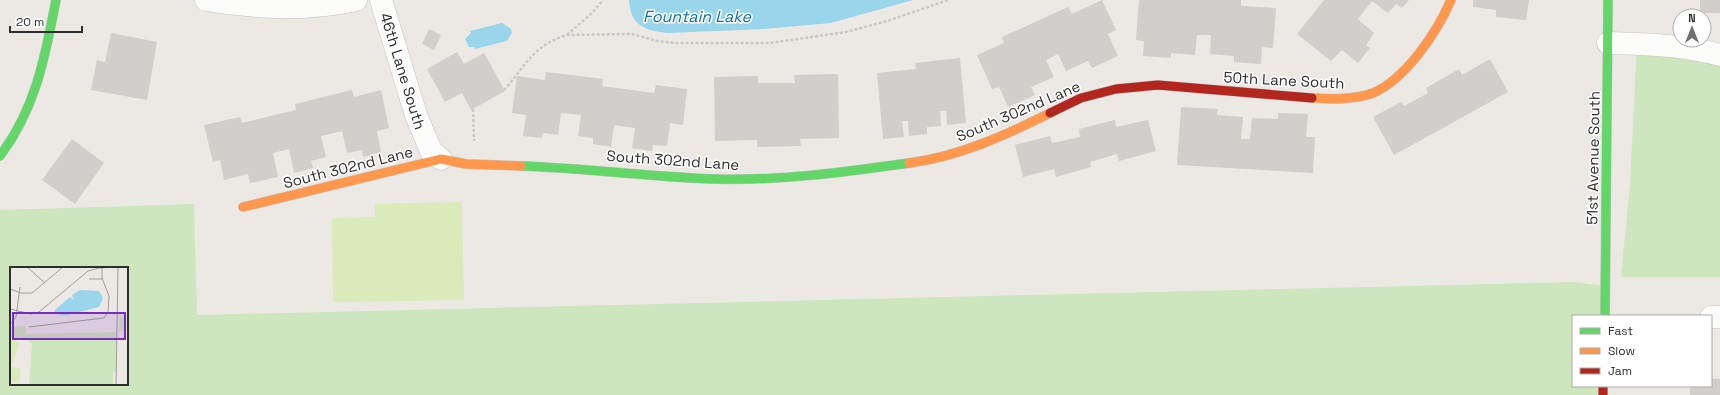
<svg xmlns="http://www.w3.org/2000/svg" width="1720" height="395" viewBox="0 0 1720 395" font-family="'Space Grotesk',sans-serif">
<rect width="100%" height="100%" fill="#ece8e4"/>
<path fill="#cee6be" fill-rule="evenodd" d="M1637 44 1720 65V277H1621L1630 184Z
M194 204 197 315 1573 282 1605 286 1604 316H1573V386H1602V395H0V210ZM11 268H127V384H11Z"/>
<path fill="#d9eabb" d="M462 202 464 300 333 302 332 218 375 217V204Z"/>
<path fill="#99d6ec" d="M629 0H913L831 23 764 29 668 33C645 31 630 25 629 0Z
M502 23 511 29 512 33 507 41 475 49 474 47H469L465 39 471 33 470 31Z"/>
<path fill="#d1cecb" d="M1102 0 1116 30 1108 34 1118 56 1092 68 1088 61 1066 71 1058 54 1046 60 1054 77 1031 87 1035 95 1008 107 999 87 992 89 977 55 1004 43 1002 37 1068 7 1072 14Z
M1139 0H1241V6L1276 8 1273 48 1262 47 1261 64 1234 62V56L1210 54 1211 35H1197L1195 55 1171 53V58L1143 56 1144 41 1136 40Z
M1324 0H1409L1402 8 1396 4 1388 13 1372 1 1358 19 1374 33 1366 45 1370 48 1358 63 1342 50 1331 61 1297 34Z
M1473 0H1529L1526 20 1496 17V10L1473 7Z
M1700 0H1720V13H1700Z
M429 29 441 35 434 50 422 44Z
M111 33 157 42 147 100 91 90 97 60 105 62Z
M457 52 464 64 484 53 505 91 471 110 462 93 445 102 427 69Z
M960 58 966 123 947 125 946 111H940L941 126 927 127V134L909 136 908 121H902L904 137 883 139 877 73 916 69 915 63Z
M1490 59 1508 92 1394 155 1373 117 1401 102 1404 106 1428 93 1426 88 1459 69 1462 75Z
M546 72 603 79 602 86 654 93 656 85 687 89 683 125 670 123 667 146 653 145 652 151 632 148 635 128 614 125 611 147 593 144V138L578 136 581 115 561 113 558 135 543 133 542 138 523 136 526 115 512 113 517 76 545 80Z
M838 74 839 138 800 139 801 146 757 147V140L715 141 714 77 758 76V83H795L794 75Z
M352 90 354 97 381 90 389 128 377 131 381 152 363 157 362 150 347 153 342 131 321 136 326 157 311 161 313 168 294 173 289 149 273 153 278 177 250 183 248 174 224 180 220 160 213 162 204 125 240 117 242 123 296 110 295 104Z
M1181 107 1218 109 1217 115 1243 117 1241 139H1250L1252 118 1278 119V113L1308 114 1306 137H1315L1313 173 1177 165Z
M1115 120 1116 127 1148 120 1156 151 1119 161 1117 154 1090 162 1091 167 1056 177 1054 169 1023 177 1015 145 1050 136 1052 143 1080 137 1079 129Z
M72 139 104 163 75 204 42 180Z
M1711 379H1720V395H1690V386H1711Z"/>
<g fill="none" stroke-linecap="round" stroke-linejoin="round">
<defs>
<path id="street" d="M206 0C257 8 306 11 356 0
M381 0 416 115 431 151 441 159
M1608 43C1646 44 1683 45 1720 55
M1711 317H1720"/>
<path id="fast" d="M0 156C36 108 45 57 56 0
M521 166C586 168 650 177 715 179 780 181 845 172 909 163
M1605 316 1608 0"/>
<path id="slow" d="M1312 98C1331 99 1354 100 1373 93 1406 79 1437 32 1451 0
M909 163C958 157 1006 135 1050 113
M243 207 441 159 466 164 521 166"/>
<path id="jam" d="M1050 113 1081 98 1116 89 1158 85 1312 98
M1603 386V395"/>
</defs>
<use href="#street" stroke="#c5c4c5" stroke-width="23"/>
<use href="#fast" stroke="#c5c4c5" stroke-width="10"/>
<use href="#slow" stroke="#c5c4c5" stroke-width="10"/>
<use href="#jam" stroke="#c5c4c5" stroke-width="10"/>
<path stroke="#c9c9c8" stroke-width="2.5" stroke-dasharray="3 2" stroke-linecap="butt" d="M567 35 592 13 603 0
M504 90C525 67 534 44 567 35L632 34 657 41 675 43H770L846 32 887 21 948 0
M473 109 474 141"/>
<use href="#street" stroke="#fcfcfb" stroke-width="22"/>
<use href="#fast" stroke="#63d668" stroke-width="9"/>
<use href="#slow" stroke="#ff974d" stroke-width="9"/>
<use href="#jam" stroke="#b3261e" stroke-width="9"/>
</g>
<g text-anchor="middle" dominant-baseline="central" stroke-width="3" stroke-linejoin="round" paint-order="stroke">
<g font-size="15" fill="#2e2e2e" stroke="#fff">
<text transform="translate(403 71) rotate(73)">46th Lane South</text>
<text transform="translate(1284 80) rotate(3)">50th Lane South</text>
<text transform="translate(1018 111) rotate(-23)">South 302nd Lane</text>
<text transform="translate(1593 158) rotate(-89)">51st Avenue South</text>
<text transform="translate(673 160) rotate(4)">South 302nd Lane</text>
<text transform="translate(348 167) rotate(-14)">South 302nd Lane</text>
</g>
<g font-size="16" font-style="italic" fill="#0d6fa3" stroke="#fff">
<text x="697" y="16">Fountain Lake</text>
</g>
</g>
<g transform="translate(10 267)">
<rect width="118" height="118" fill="#ece8e4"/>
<path d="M110 49 118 51V64H109ZM15 59 16 67 106 65 107 104 103 105V118H19L22 77 16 72H0V60Z" fill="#cee6be"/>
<path d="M0 73 9 76 3 96 0 95ZM0 99 11 102 9 117 0 112Z" fill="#d9eabb"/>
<path d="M70 23 89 24 93 31 89 40 57 48 44 47 45 43 60 30 64 33 62 28Z" fill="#99d6ec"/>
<path fill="none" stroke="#a09e9b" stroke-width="1" d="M17 0 35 16M79 12H93M0 22 11 26H22L53 0M0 42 21 47 29 45 78 4 89 1 108 0M0 58 6 50 10 20M19 60 94 51 98 45 99 29 92 11V0M106 118 108 0"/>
<path fill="#7b2cbf" fill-opacity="0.15" stroke="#7b2cbf" stroke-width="2" d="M3 46H115V72H3Z"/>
<rect width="118" height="118" fill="none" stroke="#2e2e2e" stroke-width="2"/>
</g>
<rect x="1572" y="315" width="140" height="72" fill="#ffffff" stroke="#ababab"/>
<rect x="1580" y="328" width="20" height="6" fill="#63d668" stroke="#ababab"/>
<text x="1608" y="335" font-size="12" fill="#2e2e2e">Fast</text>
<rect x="1580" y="348" width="20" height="6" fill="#ff974d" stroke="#ababab"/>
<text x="1608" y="355" font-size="12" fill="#2e2e2e">Slow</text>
<rect x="1580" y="368" width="20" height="6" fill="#b3261e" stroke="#ababab"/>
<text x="1608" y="375" font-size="12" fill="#2e2e2e">Jam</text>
<g transform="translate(1692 28)"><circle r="19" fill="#ffffff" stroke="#ababab"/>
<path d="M0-3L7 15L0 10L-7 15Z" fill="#706f6e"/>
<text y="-6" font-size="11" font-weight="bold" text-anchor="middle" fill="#2e2e2e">N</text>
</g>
<path d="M10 26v6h72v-6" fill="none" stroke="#2e2e2e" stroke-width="2"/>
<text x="16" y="26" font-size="12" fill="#2e2e2e" stroke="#ffffff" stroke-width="3" paint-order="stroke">20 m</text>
</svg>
